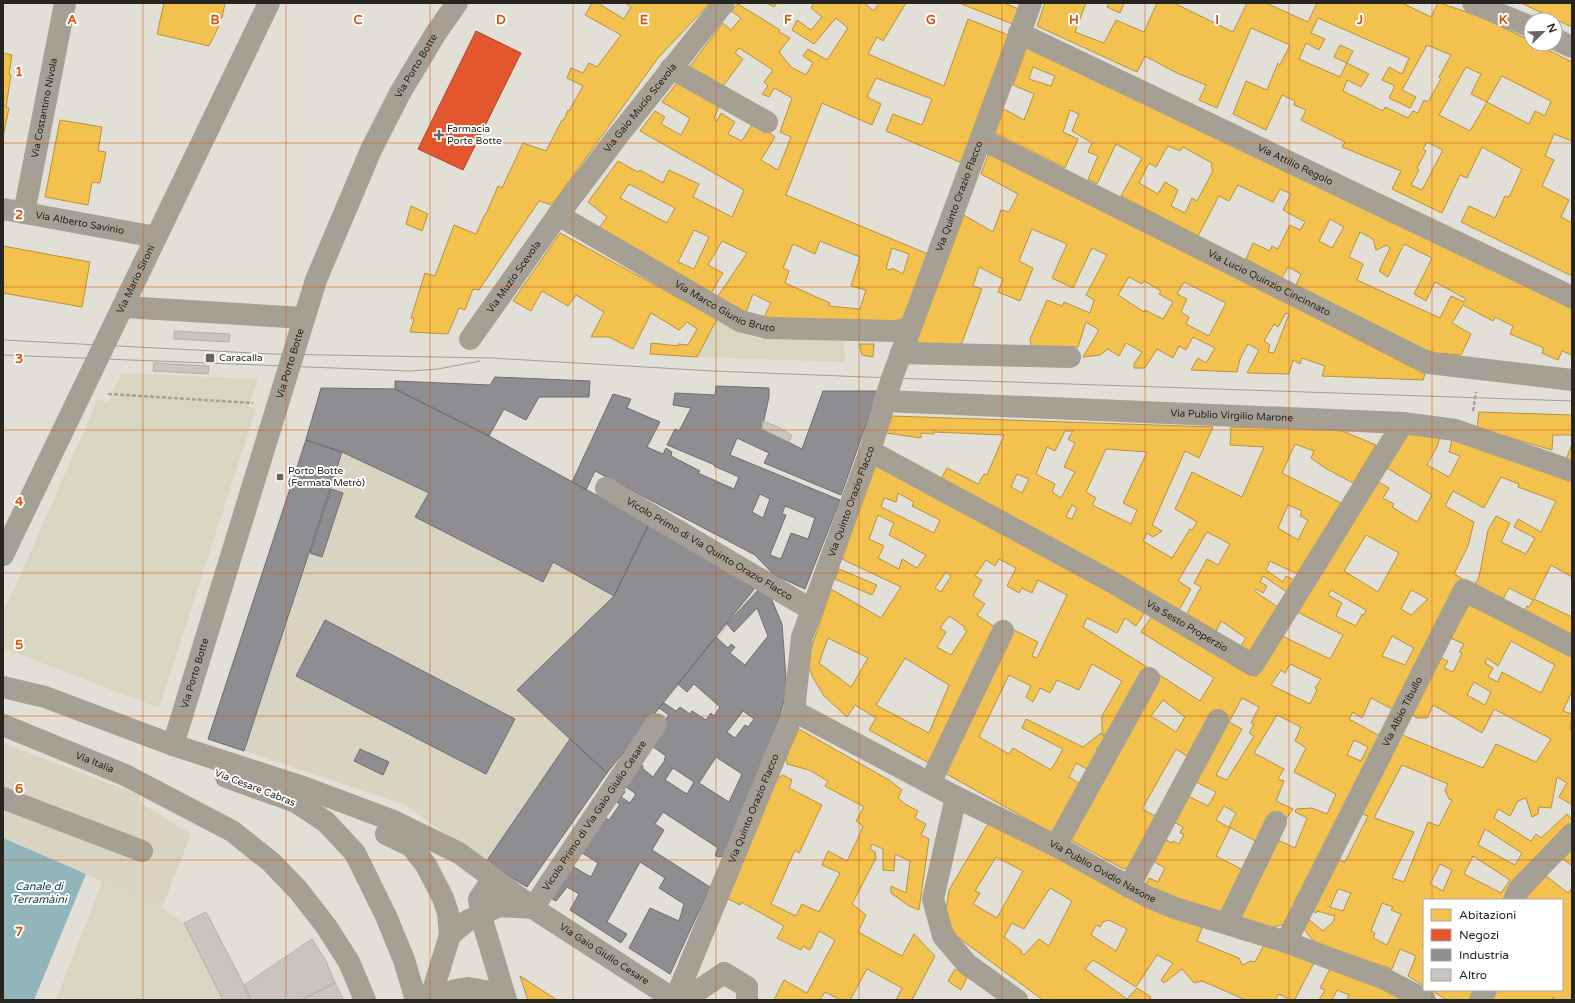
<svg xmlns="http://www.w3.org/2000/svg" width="1575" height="1003" viewBox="0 0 1575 1003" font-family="'Varela Round',sans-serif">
<rect width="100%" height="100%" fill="#e2dfd6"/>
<path fill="#d9d3c2" d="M321 388 761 587 607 773 527 887 486 862 405 805 208 739Z
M3 743 140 795 139 802 191 834 162 908 3 838Z"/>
<path fill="#d7d7c1" d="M717 319 744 334 760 339 844 340 845 362 697 357Z
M122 373 258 379 249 406 256 409 159 708 3 648V614L98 399 108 402Z
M102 882 162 908 184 923 223 1000H56Z"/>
<path fill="#92b5bb" d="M3 838 86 874 34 1000H3Z"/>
<path fill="#f2c14e" stroke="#b59240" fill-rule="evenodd" d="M164 3H225L222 18H220L218 28 209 46 157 34Z
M592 3H602L601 5 624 19 631 7 625 3H710L658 58 552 205 539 201 479 290 473 289 465 310 459 308 448 334 410 332 414 319 411 318 425 273 435 276 454 225 476 234 485 214H486L498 186 502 188 523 143 546 151 562 120H564L568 110 569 111 583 86 567 78 571 68 583 73 589 63 597 67 621 35 585 15Z
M767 3H777L774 7Z
M814 3H864L874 11 879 3H906L883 41 877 37 868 54 944 86 968 19 1011 36 962 163 886 131 893 114 922 125 932 99 876 78 867 97 881 104 872 125 822 103 786 195 928 254 901 323 764 317 771 303 753 294 746 312 716 299 747 253 722 241 708 265 723 273 710 295 599 228 607 217 588 202 618 161 638 172 640 170 663 183 669 170 699 184 693 197 732 217 744 190 640 131 655 111 665 117 661 124 681 135 690 118 662 102 679 80 721 103 714 118 717 121 721 113 735 122 728 134 742 141 754 121 775 137 761 160 778 170 791 137 780 132 792 98 774 88 769 97 762 94 768 86 764 82 773 70 739 48 735 53 743 59 721 89 687 70 723 23 731 30 741 18 731 11 738 4 780 30 779 32 790 38 779 52 791 67 806 75 813 63 803 56 808 49 827 60 848 28 836 18 814 44 792 30 797 20 811 30 822 17 811 8ZM629 184 675 208 667 223 620 198ZM694 230 709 237 694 269 678 262ZM820 241 860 257 851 286 866 290 860 309 829 306 830 303 785 283 789 271 783 268 793 244 815 254ZM892 248 909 254 903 274 892 268 891 270 886 269Z
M959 3H1004L1021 10 1015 25Z
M1045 3H1086L1075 32 1104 43 1116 20 1144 32 1157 3H1174L1233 32 1247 3H1266L1308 22 1317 3H1402L1431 17 1438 3H1440L1481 17 1531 41V44H1536L1572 62V141L1554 134 1545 156 1554 160 1542 186 1569 200 1561 217 1572 223V276L1461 222 1469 206 1495 218 1505 196 1509 197 1522 169 1482 147 1467 178 1460 175 1442 213 1392 189 1401 171 1342 147 1345 142 1301 120 1306 110 1294 105 1295 101 1282 95 1266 130 1233 114 1246 81 1267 90 1278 63 1280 65 1290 45 1251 28 1217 108 1199 100 1206 85 1177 73 1145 56 1137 72 1037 26ZM1318 18 1409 58 1402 74 1389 67 1382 80 1395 86 1389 98 1410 108 1416 97 1402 90 1427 45 1451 55 1439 77 1441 79 1428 102 1424 100 1418 113 1413 111 1408 118 1385 107 1383 111 1343 91 1347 80 1361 87 1369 74 1347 63 1340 77 1299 59 1306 43 1319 50 1325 39 1311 33ZM1466 67 1481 74 1471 94 1487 102 1470 131 1439 115ZM1502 76 1551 101 1545 116 1535 111 1529 124 1487 102ZM1427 142 1443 150 1422 190 1411 185 1419 170 1417 168 1426 151 1423 149Z
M1109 3H1124L1120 13 1107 7Z
M1521 3H1572V27Z
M1340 45 1353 51 1347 63 1334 57Z
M1027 46 1341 195 1572 309V355L1562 351 1558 360 1542 353 1544 348 1510 334 1513 326 1495 317 1493 321 1463 305 1452 323 1471 334 1461 355 1436 353 1404 343 1296 285 1301 274 1288 267 1282 278 1246 259 1253 243 1270 251 1272 246 1278 249 1290 225 1300 230 1305 222 1283 210 1291 194 1280 189 1273 202 1238 185 1229 201 1219 196 1198 236 1121 196 1142 158 1116 144 1097 184 1088 179 1098 156 1088 152 1092 143 1072 131 1079 114 1070 110 1063 132 1078 139 1065 168 995 133 1004 109 1024 120 1034 94 1013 85ZM1033 67 1055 76 1051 86 1029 79ZM1168 146 1180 151 1183 147 1212 163 1211 167 1213 171 1197 201 1192 198 1185 213 1171 206 1178 190 1165 182 1158 194 1139 183 1149 163 1156 167ZM1330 219 1344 227 1332 248 1319 241ZM1360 232 1373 239 1376 250 1387 245 1390 248 1379 271 1388 277 1404 244 1432 258 1414 294 1426 301 1435 282 1466 299 1464 302 1451 296 1440 318 1357 280 1363 264 1349 257Z
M3 53 12 55 9 74 11 75 6 107 9 108 3 137Z
M60 120 102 127 98 151 106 152 100 183 92 182 88 205 45 197Z
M990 150 1425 374 1423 380 1322 376 1325 366 1302 358 1300 364 1293 360 1289 374 1247 373 1259 350 1248 344 1240 359 1237 372 1191 370 1198 358 1206 363 1215 348 1193 337 1186 350 1179 346 1173 358 1157 349 1145 368H1134V364L1142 352 1126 343 1119 356 1108 349 1100 355 1083 357 1099 330 1086 322 1078 347 1031 346 1030 339 1047 300 1062 306 1064 302 1090 313 1094 300 1086 295 1107 255 1092 248 1073 288 1052 278 1067 244 1032 229 1019 261 1033 268 1020 301 998 292 1003 279 979 267 973 286 982 289 961 345 918 344 917 340 964 215 993 232 1001 210 1009 212 1018 194 981 174ZM1129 277 1142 284 1144 281 1161 291 1159 294 1173 302 1163 319 1145 310 1144 312 1118 295ZM1184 282 1226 303 1209 336 1186 324 1189 317 1181 312 1187 299 1177 294ZM1286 313 1289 314 1274 353 1268 352 1270 345 1264 341 1274 324 1278 327Z
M411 206 428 214 422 231 406 224Z
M560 233 717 319 697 357 650 354 651 343 678 346V344L688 345 697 329 687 322 679 330 651 313 633 349 609 337H591L604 312 576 295 568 306 542 291 531 311 513 301Z
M3 246 90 262 82 307 3 293Z
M859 344H874L873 357 862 355Z
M1479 412 1572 415V435H1553L1552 450 1477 428Z
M892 416 1213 427 1199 458 1185 451 1152 525 1162 531 1153 537 1147 533 1143 541 1172 558 1190 529 1192 530 1197 522 1175 509 1192 472 1242 497 1264 447 1230 445 1231 427 1340 430 1376 445 1353 483 1325 468 1311 458 1314 451 1295 444 1282 473 1341 503 1297 574 1270 561 1266 570 1283 582 1286 576 1294 580 1287 592 1263 576 1260 582 1267 586 1263 593 1256 589 1254 591 1278 607 1251 652 1241 646 1246 638 1221 621 1216 631 1186 615 1201 587 1194 583 1207 559 1218 565 1230 544 1207 532 1178 581 1191 589 1179 610 940 481 947 468 978 484 984 474 987 475 1004 435 934 432V434L921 433V438L886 433ZM1065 431H1073L1068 439 1075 443 1064 467 1075 472 1061 498 1052 492 1055 484 1036 474 1047 447 1055 451ZM1106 449 1147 452 1123 503 1137 510 1131 524 1092 505 1096 498 1086 492ZM1017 474 1029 479 1022 493 1011 487ZM1072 505 1077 508 1072 519 1066 517ZM1288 505 1302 511 1300 516 1308 520 1298 540 1278 528Z
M1407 430 1440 437 1437 447 1427 465 1449 477 1460 456 1449 452 1452 440 1572 479V577L1551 565 1534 599 1572 617V637L1523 612 1527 606 1529 607 1533 600 1509 588 1502 601 1474 586 1479 577 1488 530 1496 516 1510 523 1501 542 1526 554 1535 538 1514 527 1518 519 1541 532 1556 501 1518 487 1519 484 1501 477 1484 508 1453 491 1445 506 1474 522 1468 546 1454 574 1463 579 1394 710 1371 698 1362 718 1353 712 1349 719 1380 736 1290 922 1272 928 1238 917 1276 839 1295 848 1307 818 1295 812 1296 809 1312 808 1327 814 1336 794 1294 772 1306 748 1295 741 1301 727 1277 715 1254 753 1284 769 1278 779 1284 781 1276 801 1293 809 1286 819 1259 843 1229 827 1236 813 1224 806 1216 820 1230 828 1216 856 1245 871 1223 912 1174 899 1146 885 1149 878 1158 882 1165 868 1149 859 1161 837 1172 843 1173 841 1179 844 1184 834 1180 833 1183 827 1170 820 1184 794 1208 806 1216 792 1192 780 1190 758 1176 749 1142 809 1157 817 1131 866 1124 869 1072 841 1071 832 1158 674 1200 701 1214 678 1141 632 1153 615 1256 677 1282 636 1330 659 1343 635 1297 612 1377 481 1389 488 1383 498 1394 504 1392 507 1417 522 1432 495 1385 467ZM1366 535 1399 553 1378 592 1344 571ZM1331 590 1366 610 1364 615 1362 614 1356 626 1336 616 1342 603 1328 595ZM1411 590 1428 599 1411 615 1401 609ZM1392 636 1414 648 1405 665 1382 656ZM1290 664 1321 679 1315 688 1317 690 1310 704 1271 685 1281 670 1285 673ZM1242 698 1259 707 1251 723 1254 724 1249 733 1254 736 1227 780 1216 775 1242 729 1229 722ZM1163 700 1185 717 1176 732 1151 716ZM1354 740 1368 747 1361 761 1347 755Z
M1572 444V462L1566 460Z
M876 462 1146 610 1136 626 1125 618 1117 633 1087 618 1083 627 1147 667 1108 740 1102 732V716L1122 681 1092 664 1079 690 1057 680 1050 693 1040 688 1033 702 1026 697 1031 686 1009 675 979 737 1009 754 1013 748 1051 770 1063 749 1022 728 1026 719 1083 747 1101 733 1107 740 1096 749 1098 755 1090 771 1076 763 1069 777 1082 785 1056 831 1050 832 943 772 1014 630 1038 642 1032 656 1037 658 1067 595 1038 580 1032 593 1022 588 1019 593 1007 586 1016 568 999 559 995 566 986 560 975 576 982 580 973 596 985 604 977 615 995 627 929 763 869 730 876 718 855 705 847 717 824 696 812 676 807 661 831 589 881 618 901 587 842 559ZM898 493 914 502 912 506 940 520 934 533 881 507 884 498 896 502ZM878 515 894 523 889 535 926 555 917 568 902 559 899 569 878 558 884 546 869 539ZM946 572 951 576 941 592 935 588ZM949 616 965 627 964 629 967 631 951 655 937 647 946 632 940 628ZM828 638 868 658 851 687 819 663ZM905 658 949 685 929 733 876 705Z
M839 569 877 585 872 595 835 579Z
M1469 605 1572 655V691L1563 711 1572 714 1570 729 1572 730V805L1559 797 1567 783 1557 777 1551 808 1539 807 1538 814 1532 817 1526 798 1518 801 1510 816 1498 809 1494 818 1531 841 1536 834 1541 838 1567 814 1572 820V828L1509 900H1424V940L1422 945 1424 947V986L1408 976 1416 956 1400 949 1392 969 1315 943 1303 928 1308 919 1323 931 1333 922 1335 916 1317 911 1316 913 1311 910 1336 859 1345 862 1368 816 1359 813 1400 734 1483 768 1496 744 1536 762 1551 739 1494 709 1482 733 1433 705 1427 718H1416L1411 711 1440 657 1448 661 1444 668 1453 672 1462 653 1459 652 1464 644 1450 638ZM1511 641 1555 665 1541 693 1502 672 1498 682 1488 677 1493 668 1485 663 1487 658 1498 666ZM1474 682 1491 692 1485 705 1467 695ZM1402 765 1448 784 1445 790 1449 799 1452 800 1439 826 1428 822 1404 882 1392 878 1414 832 1374 818ZM1485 829 1522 853 1515 865 1478 845ZM1473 856 1510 880 1501 893 1464 874ZM1440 864 1452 870 1443 891 1430 884ZM1338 889 1351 893 1343 911 1330 907ZM1382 903 1393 907 1391 910 1401 914 1387 945 1373 938 1375 933 1371 931Z
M799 729 889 780 902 790 898 798 905 804 918 811 915 818 926 824 921 835 929 839 919 910 909 906 891 893V886L906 893 910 861 895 854 894 871 883 870V849L872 844 870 849 875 852 876 858 852 904 866 915 858 932 902 956 914 934 935 956 912 1000H896L902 988 867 969 850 1000H841L825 992 820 1000H774L784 980 807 993 835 940 819 931 810 950 803 946 801 950 777 938 784 926 741 902 740 905 724 897 774 780 783 775 792 780 789 788 822 805 799 853 795 850 771 904 796 916 802 904 819 912 840 873 822 865 828 851 847 861 858 838 863 826 856 821 864 807 825 786 828 781 809 770 787 764 786 757Z
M989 822 1204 923 1197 941 1239 958 1242 965 1251 961 1255 962 1266 941 1316 959 1295 999 1298 1000H1286L1287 998 1279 994 1275 1000H1246L1202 981 1194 983 1182 969 1164 983 1161 980 1173 963 1157 955 1136 987 1093 960 1085 969 1127 999 1137 988 1151 997 1149 1000H1043L956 936 945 916 949 890ZM996 857 1023 871 997 918 973 904 980 893 975 891ZM1050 888 1072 901 1049 946 1039 939 1024 955 1021 953 1022 951 1004 937 1012 923 1024 929ZM1109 920 1127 929 1116 951 1091 935 1096 925 1100 927 1103 922Z
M1572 849V866L1563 859Z
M1546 876 1568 893 1572 888V1000H1556L1553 997 1552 1000H1489L1494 990H1562V900H1524Z
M1332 965 1416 1000H1347L1349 995 1337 990 1332 1000H1319L1325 990 1320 988Z
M955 969 967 977 961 990 948 981Z
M520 976 557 1000H528Z
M1431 990H1477L1472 1000H1447Z"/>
<path fill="#e4572e" stroke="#ab482a" d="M476 31 521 53 463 170 418 149Z"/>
<path fill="#8d8d92" stroke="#6e6e70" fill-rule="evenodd" d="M495 377 590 381 589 397H539L526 420 504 409 489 436 395 389V381L490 385Z
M716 386 769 388V397L762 429 802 449 823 391H878L841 495 764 463 769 453 737 438 730 455 840 500 805 589 774 575 755 555 595 471 586 490 572 482 613 394 631 399 627 408 660 422 647 447 663 454 666 448 672 452 671 456 700 471 698 473 734 489 739 477 714 466 715 465 667 445 675 429 679 431 691 408 673 405 675 393 715 395ZM760 494 770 499 763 518 752 512ZM785 506 815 518 808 539 791 533 781 559 770 555 786 515 782 514Z
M321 388 395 389 489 436 649 524 614 596 553 562 543 582 415 517 429 493 342 452 306 440Z
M306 440 342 452 244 751 208 739Z
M331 489 343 493 322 557 310 553Z
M649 524 706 553 754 589 607 773 517 690 614 596Z
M766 586 782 624 787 692 766 759 724 856 718 857 715 855 718 848 663 812 655 824 664 830 652 850 710 887 670 974 629 948 650 908 679 921 684 904 659 888 665 878 640 862 607 922 627 934 621 943 570 910 579 894 567 887 556 901 545 895 567 863 591 877 598 863 576 849 600 815 609 820 620 804 611 799 619 788 625 792 621 797 630 803 636 794 622 784 637 761 643 766 642 768 653 777 665 760 664 759 666 756 649 744 669 715 659 708 664 703 676 711 680 707 690 714 692 711 706 720 711 713 714 716 720 707 694 684 687 692 678 684 716 637 728 648 731 644 735 647 730 653 745 665 768 636 757 608 734 632 727 624 761 587ZM743 711 754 719 748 727 745 725 735 738 727 732ZM716 757 742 774 729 802 699 783ZM673 768 694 782 687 794 665 780Z
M325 620 515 719 486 774 296 676Z
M570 739 607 773 527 887 486 862Z
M360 749 389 762 383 775 354 761Z"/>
<path fill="#c9c4bf" stroke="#b4afab" d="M174 331 230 334 229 342 174 339Z
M154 363 209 366 208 374 153 371Z
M763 421 778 427 792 435 789 442 762 429Z
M206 912 244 985 251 1000H223L184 923Z
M312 939 326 961 335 983 301 1000H251L244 985Z
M335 983 344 1000H301Z"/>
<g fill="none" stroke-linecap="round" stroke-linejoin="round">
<path stroke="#a5a299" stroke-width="2.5" stroke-dasharray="4 2" stroke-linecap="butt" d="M108 394 253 403
M1473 411 1476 392"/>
<g stroke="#a59f94" stroke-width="22">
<path d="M1473 3 1531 27"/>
<path id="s1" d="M1019 33 1572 297"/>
<path d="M1555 39 1572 47"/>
<path d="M671 68 767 122"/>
<path id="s2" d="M981 139 1429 363 1572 380"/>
<path id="s3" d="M3 209 156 237"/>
<path id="s4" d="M24 213 65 3"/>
<path id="s5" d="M558 215 740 321 767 328 895 331 910 328"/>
<path d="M124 307 304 318"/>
<path id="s6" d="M470 339 558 215 617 137 724 3"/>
<path d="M901 353 1070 357"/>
<path id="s7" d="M884 401 1403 423 1455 430 1572 471"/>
<path id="s8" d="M870 451 1112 582 1253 665 1403 423"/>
<path id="s9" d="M606 488 812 610"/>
<path id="s10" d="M3 555 269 3"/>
<path id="s11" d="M3 687 45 697 173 745 303 787 391 820 459 853 539 912 675 1000"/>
<path id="s12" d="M794 711 956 797 1056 846 1148 897 1175 908 1286 942 1385 979 1425 1000"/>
<path id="s13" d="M3 725 125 775 232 831 271 862 298 890 326 926 349 962 365 1000"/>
<path id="s14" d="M173 745 316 280 371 150 400 93 436 33 457 3"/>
<path d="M226 777 296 802 326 822 355 853 386 916 404 960 416 1000"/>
<path d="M930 783 1003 631"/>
<path d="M956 797 933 899 943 936 967 964 1017 1000"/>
<path d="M3 798 142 851"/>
<path d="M386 834 411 846 426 865 443 898 448 913 450 935 430 1000"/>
<path d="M1056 846 1149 678"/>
<path d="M498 883 487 887 479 899 483 923 506 1000"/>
<path d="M1129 887 1218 720"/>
<path d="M1514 900 1519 889 1572 834"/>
<path id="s15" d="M533 908 656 724"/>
<path d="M1227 923 1276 822"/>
<path d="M450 935 467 921 499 906 533 908"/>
<path id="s16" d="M1286 942 1464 590 1572 646"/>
<path d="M438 1000 455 990 468 988 504 994"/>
<path id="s17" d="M675 1000 794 711 802 637 870 451 892 378 1031 3"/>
<path d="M684 1000 724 973 747 987V1000"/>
<path d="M1480 1000 1486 990"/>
</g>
<path stroke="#a39f97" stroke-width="1" d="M3 340 272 354 491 358 713 371 892 378 1572 401
M3 355 410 371 438 369 480 361"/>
</g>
<path fill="none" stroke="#d5540e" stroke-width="1" stroke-opacity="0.55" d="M143 3V1000M286 3V1000M430 3V1000M573 3V1000M716 3V1000M859 3V1000M1002 3V1000M1145 3V1000M1289 3V1000M1432 3V900M3 143H1572M3 287H1572M3 430H1572M3 573H1572M3 716H1572M3 860H1572M1432 990V1000"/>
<g fill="#68665f" stroke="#fff" stroke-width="1.5">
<path d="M437 129h4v4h4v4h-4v4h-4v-4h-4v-4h4z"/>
<rect x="205" y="353" width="10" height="10" rx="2"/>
<rect x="276" y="473" width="8" height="8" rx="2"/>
</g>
<g text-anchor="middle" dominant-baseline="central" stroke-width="4" stroke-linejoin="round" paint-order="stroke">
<g font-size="10" fill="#27251f" stroke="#fff">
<text stroke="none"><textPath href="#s14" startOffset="723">Via Porto Botte</textPath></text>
<text stroke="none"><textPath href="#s4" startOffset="107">Via Costantino Nivola</textPath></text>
<text stroke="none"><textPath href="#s6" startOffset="287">Via Gaio Mucio Scevola</textPath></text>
<text stroke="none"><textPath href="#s1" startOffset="306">Via Attilio Regolo</textPath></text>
<text stroke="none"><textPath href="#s17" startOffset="855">Via Quinto Orazio Flacco</textPath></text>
<text stroke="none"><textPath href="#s3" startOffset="78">Via Alberto Savinio</textPath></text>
<text stroke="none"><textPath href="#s6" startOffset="76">Via Muzio Scevola</textPath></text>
<text stroke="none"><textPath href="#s10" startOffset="306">Via Mario Sironi</textPath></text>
<text stroke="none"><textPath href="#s2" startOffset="322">Via Lucio Quinzio Cincinnato</textPath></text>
<text stroke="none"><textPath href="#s5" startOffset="191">Via Marco Giunio Bruto</textPath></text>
<text stroke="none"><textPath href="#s14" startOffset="399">Via Porto Botte</textPath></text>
<text stroke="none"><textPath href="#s7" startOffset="348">Via Publio Virgilio Marone</textPath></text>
<text stroke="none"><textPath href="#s17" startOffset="531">Via Quinto Orazio Flacco</textPath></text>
<text stroke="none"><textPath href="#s9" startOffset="120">Vicolo Primo di Via Quinto Orazio Flacco</textPath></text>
<text stroke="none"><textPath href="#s8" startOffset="362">Via Sesto Properzio</textPath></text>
<text stroke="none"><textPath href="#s14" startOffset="75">Via Porto Botte</textPath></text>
<text stroke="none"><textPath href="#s16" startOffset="258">Via Albio Tibullo</textPath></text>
<text stroke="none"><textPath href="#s13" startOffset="99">Via Italia</textPath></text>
<text transform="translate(255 788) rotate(21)">Via Cesare Cabras</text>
<text stroke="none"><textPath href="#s17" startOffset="207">Via Quinto Orazio Flacco</textPath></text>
<text stroke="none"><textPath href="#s15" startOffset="111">Vicolo Primo di Via Gaio Giulio Cesare</textPath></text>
<text stroke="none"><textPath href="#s12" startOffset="348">Via Publio Ovidio Nasone</textPath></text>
<text stroke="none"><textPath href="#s11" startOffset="663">Via Gaio Giulio Cesare</textPath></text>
</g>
<g font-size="10" fill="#27251f" stroke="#fff" text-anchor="start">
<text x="447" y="129">Farmacia<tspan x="447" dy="12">Porte Botte</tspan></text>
<text x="219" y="358">Caracalla</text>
<text x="288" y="471">Porto Botte<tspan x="288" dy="12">(Fermata Metrò)</tspan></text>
</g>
<g font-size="11" font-style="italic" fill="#11414a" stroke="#fff">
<text x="39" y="886">Canale di<tspan x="39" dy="13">Terramàini</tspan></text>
</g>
</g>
<g font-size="13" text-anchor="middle" font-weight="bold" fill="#d5540e" stroke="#fff" stroke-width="4" stroke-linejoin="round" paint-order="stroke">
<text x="72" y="24">A</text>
<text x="215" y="24">B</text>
<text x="358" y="24">C</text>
<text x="501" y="24">D</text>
<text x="644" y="24">E</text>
<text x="788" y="24">F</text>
<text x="931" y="24">G</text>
<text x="1074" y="24">H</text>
<text x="1217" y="24">I</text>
<text x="1360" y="24">J</text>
<text x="1503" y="24">K</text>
<text x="19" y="76">1</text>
<text x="19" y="219">2</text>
<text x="19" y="363">3</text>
<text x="19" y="506">4</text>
<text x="19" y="649">5</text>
<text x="19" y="793">6</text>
<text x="19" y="936">7</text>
</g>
<rect width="1575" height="1003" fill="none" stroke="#27251f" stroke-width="8"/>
<rect x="1423" y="899" width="140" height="92" fill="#ffffff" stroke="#a9a8a5"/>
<rect x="1431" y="909" width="20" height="12" fill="#f2c14e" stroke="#a9a8a5"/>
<text x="1459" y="919" font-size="12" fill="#27251f">Abitazioni</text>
<rect x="1431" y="929" width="20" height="12" fill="#e4572e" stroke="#a9a8a5"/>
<text x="1459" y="939" font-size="12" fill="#27251f">Negozi</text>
<rect x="1431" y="949" width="20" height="12" fill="#8d8d92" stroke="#a9a8a5"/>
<text x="1459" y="959" font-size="12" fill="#27251f">Industria</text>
<rect x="1431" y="969" width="20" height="12" fill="#c9c4bf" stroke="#a9a8a5"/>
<text x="1459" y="979" font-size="12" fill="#27251f">Altro</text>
<g transform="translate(1543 32) rotate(67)"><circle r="19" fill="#ffffff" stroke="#a9a8a5"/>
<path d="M0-3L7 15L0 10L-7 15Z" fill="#68665f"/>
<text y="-6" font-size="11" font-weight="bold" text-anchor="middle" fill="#27251f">N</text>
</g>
</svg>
